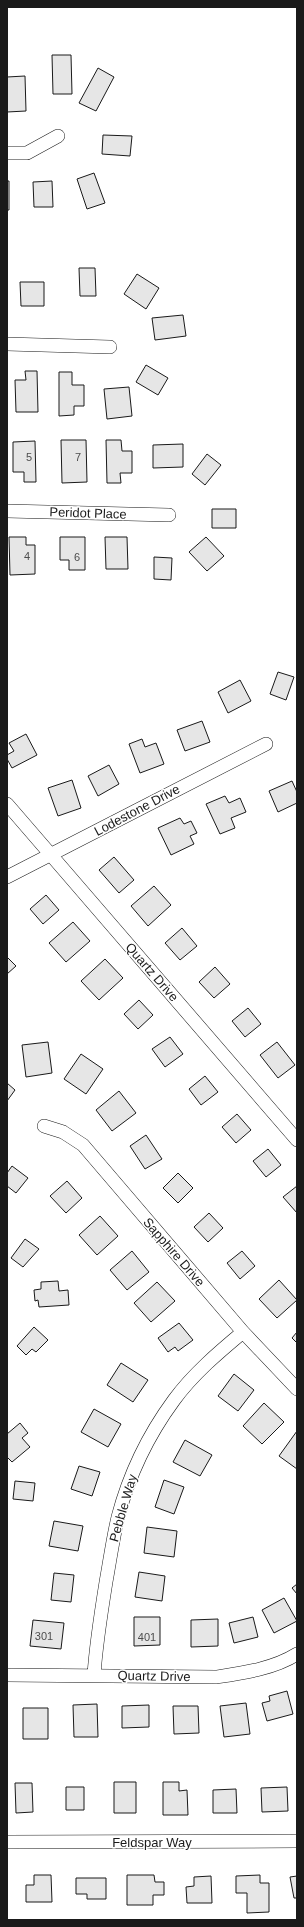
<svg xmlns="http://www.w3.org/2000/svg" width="304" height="1927" viewBox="0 0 304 1927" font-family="Arial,sans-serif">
<rect width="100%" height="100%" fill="#fff"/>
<path fill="#e6e6e6" stroke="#1a1a1a" d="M52 55H71L72 94H53Z
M98 68 114 77 96 111 79 103Z
M25 76 26 111 7 112V77Z
M103 135 132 136 130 156 102 154Z
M94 173 105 203 87 209 77 179Z
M7 181H9V210H7Z
M52 181 53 207H34L33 182Z
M79 268H95L96 296H80Z
M137 274 159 288 146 309 124 294Z
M20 282H44V306H21Z
M183 315 186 336 155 340 152 318Z
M146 365 168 378 158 395 136 382Z
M25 371H37L38 412H16L15 380H26Z
M59 372H72V385H84V406H74V415L59 416Z
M129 387 132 416 107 419 104 389Z
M61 440H86L87 482 62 483Z
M106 440H121L122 451H132V473H120L121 483H107Z
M35 441 36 482H24V472H13V442Z
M183 444V467L153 468V445Z
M207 454 221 465 205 485 192 474Z
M212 509H236V528H212Z
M9 537H26V545H35V574L10 575Z
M60 537H85V570H69V560H60Z
M105 537H127L128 569H106Z
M206 537 224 556 207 571 189 552Z
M154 557 172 558 171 580 154 579Z
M278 672 294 677 286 700 270 694Z
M240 680 251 701 228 713 218 692Z
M202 721 210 742 185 751 177 730Z
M26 734 37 755 12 768 7 759V755L14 751 9 743Z
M142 739 145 747 156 743 164 764 140 773 129 744Z
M109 765 119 784 98 796 88 776Z
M72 780 81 808 58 816 48 788Z
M292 781 297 792V803L278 812 269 791Z
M225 796 229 803 240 798 246 812 231 818 235 828 220 834 206 804Z
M180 818 184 824 191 821 197 833 190 836 194 844 171 855 158 828Z
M114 857 134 880 119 893 99 870Z
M154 886 171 905 148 926 131 906Z
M46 895 59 910 43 924 30 909Z
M73 922 90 941 66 962 49 943Z
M182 928 197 946 180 960 165 943Z
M7 957 16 966 7 974Z
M105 959 123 978 99 1000 81 981Z
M215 967 230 984 214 998 199 982Z
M139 1000 153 1015 138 1029 124 1014Z
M248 1008 261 1024 245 1037 232 1021Z
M170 1037 183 1054 165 1067 152 1049Z
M48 1042 52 1073 26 1077 22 1045Z
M277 1042 295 1065 278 1078 260 1055Z
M81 1054 103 1069 86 1094 64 1079Z
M205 1076 218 1092 201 1105 189 1089Z
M7 1083 15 1090 7 1101Z
M119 1091 136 1113 112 1131 96 1110Z
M237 1114 251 1130 236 1143 222 1127Z
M146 1135 162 1159 145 1169 130 1146Z
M268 1149 281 1165 266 1177 253 1161Z
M12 1166 28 1178 16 1193 7 1186V1173Z
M178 1173 193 1188 178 1203 163 1188Z
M67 1181 82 1198 66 1213 50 1196Z
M297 1186V1213L283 1197Z
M209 1213 223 1228 208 1242 194 1227Z
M100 1216 118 1236 97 1255 79 1235Z
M25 1239 39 1249 23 1267 11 1258Z
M132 1251 149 1272 127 1290 110 1270Z
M242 1251 255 1266 240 1279 227 1263Z
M279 1280 297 1300 277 1318 259 1299Z
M58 1281 59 1291 68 1290 69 1305 39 1307 38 1300 35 1301 34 1290 41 1289V1282Z
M157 1282 175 1301 151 1322 134 1303Z
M179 1323 193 1340 178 1351 175 1347 168 1352 158 1338Z
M34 1327 48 1340 36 1352 32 1349 26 1355 17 1346Z
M297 1332V1343L292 1338Z
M121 1363 148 1380 133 1402 107 1385Z
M234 1374 254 1390 238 1411 218 1396Z
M264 1403 284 1422 262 1444 243 1426Z
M94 1409 121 1424 108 1447 81 1432Z
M20 1423 28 1433 22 1438 30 1447 12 1462 7 1457V1434Z
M297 1431V1469L279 1456Z
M185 1440 212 1455 200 1476 173 1462Z
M79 1466 100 1472 92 1496 71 1489Z
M164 1480 184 1487 174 1514 155 1507Z
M15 1481 35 1483 33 1501 13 1499Z
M54 1521 83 1526 78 1551 49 1546Z
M147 1527 177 1531 174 1557 144 1553Z
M139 1572 165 1576 162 1601 135 1597Z
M54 1573 74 1575 71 1602 51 1600Z
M297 1584V1594L292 1588Z
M284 1598 297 1621 274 1633 262 1610Z
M134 1617H160V1645L134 1646Z
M253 1617 258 1637 234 1643 229 1623Z
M218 1619V1646L191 1647V1620Z
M33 1620 64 1623 61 1649 30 1646Z
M287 1691 293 1714 267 1721 262 1703 270 1701 269 1696Z
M246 1703 250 1734 224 1737 220 1706Z
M97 1704 98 1737H74L73 1705Z
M149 1705V1727L122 1728V1706Z
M173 1706H198L199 1733 174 1734Z
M23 1708H48V1739H23Z
M114 1782H136V1813H114Z
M163 1782H179V1791L187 1790 188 1815H163Z
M15 1783H32L33 1812 16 1813Z
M66 1787H84V1810H66Z
M287 1787 288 1811 262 1812 261 1788Z
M236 1789 237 1813H213V1790Z
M34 1875H51L52 1902H26V1885H34Z
M127 1875H154L155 1882H164V1895H153V1905H127Z
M260 1875V1883H269V1912L247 1913V1893H236V1876Z
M211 1876 212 1903H187L186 1887 194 1886V1877Z
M297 1876V1898H294L290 1877Z
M76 1878H106V1899H87V1894H76Z"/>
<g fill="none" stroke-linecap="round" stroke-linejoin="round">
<defs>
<path id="minor" d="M7 153H27L58 136
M7 344 110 347
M7 511 169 515
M7 804 297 1140
M7 877 266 744
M44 1126 63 1132 83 1145 243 1332 297 1389
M7 1675 216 1677C243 1673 273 1669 297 1654
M94 1675C96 1644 101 1613 106 1582 110 1560 113 1538 118 1517 129 1475 149 1434 174 1400 193 1374 219 1352 243 1332
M7 1842 297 1841"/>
</defs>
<use href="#minor" stroke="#1a1a1a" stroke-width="14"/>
<use href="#minor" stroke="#fff" stroke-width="13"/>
</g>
<g text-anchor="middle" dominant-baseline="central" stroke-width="3" stroke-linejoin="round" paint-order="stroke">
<g font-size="11" fill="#4d4d4d">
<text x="29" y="457">5</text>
<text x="78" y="457">7</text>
<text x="27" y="556">4</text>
<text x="77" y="557">6</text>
<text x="44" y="1636">301</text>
<text x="147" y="1637">401</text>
</g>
<g font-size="13" fill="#1a1a1a" stroke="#fff">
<text transform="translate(88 513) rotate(2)">Peridot Place</text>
<text transform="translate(137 810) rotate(-28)">Lodestone Drive</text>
<text transform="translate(152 972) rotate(49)">Quartz Drive</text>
<text transform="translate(174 1252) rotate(49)">Sapphire Drive</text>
<text transform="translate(123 1508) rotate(-74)">Pebble Way</text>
<text transform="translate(154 1676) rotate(1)">Quartz Drive</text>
<text x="152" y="1842">Feldspar Way</text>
</g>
</g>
<rect width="304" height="1927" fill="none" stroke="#1a1a1a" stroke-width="16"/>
</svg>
